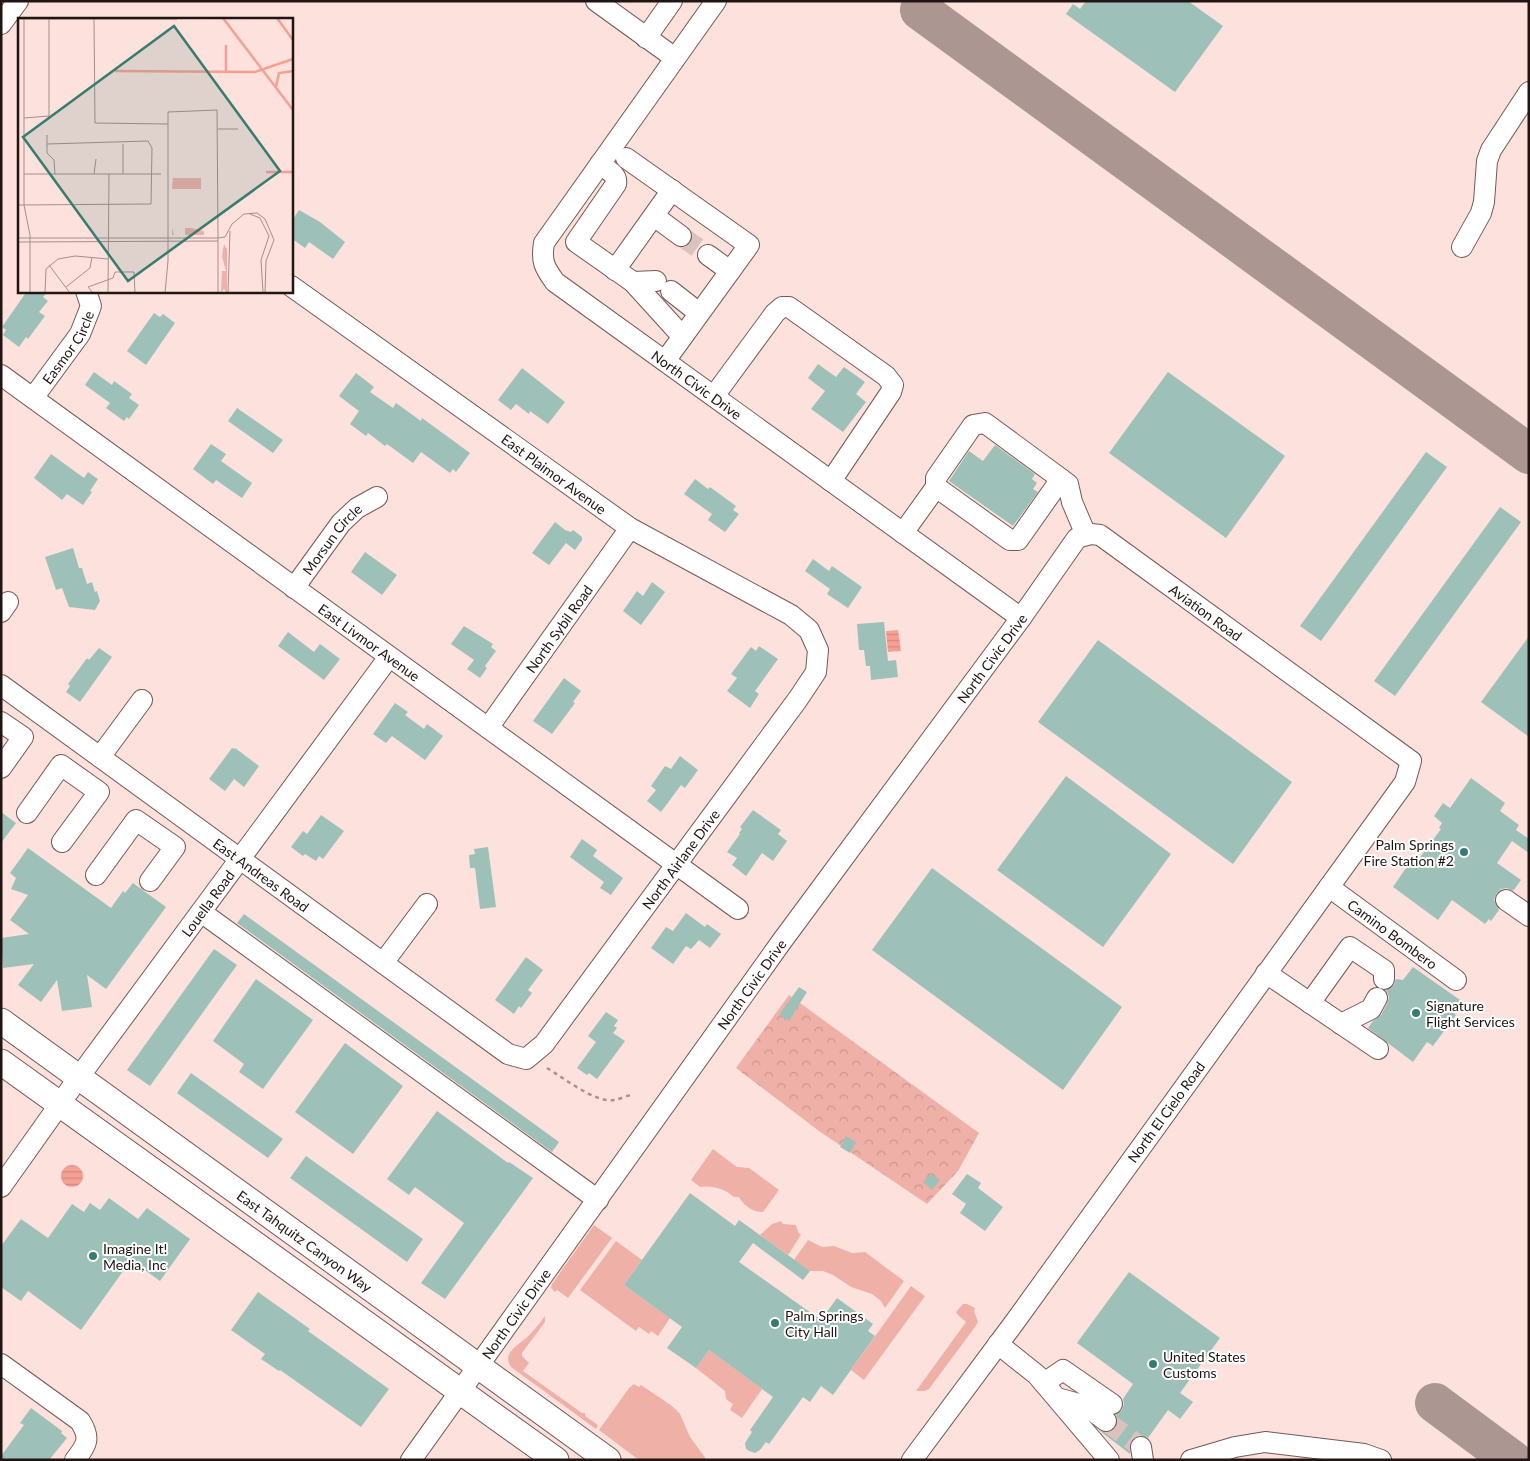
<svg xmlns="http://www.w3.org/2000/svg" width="1530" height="1461" viewBox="0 0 1530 1461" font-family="Lato,sans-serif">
<defs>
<pattern id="forest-crowns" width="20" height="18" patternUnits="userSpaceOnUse" patternTransform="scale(1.25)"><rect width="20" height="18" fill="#efb0a7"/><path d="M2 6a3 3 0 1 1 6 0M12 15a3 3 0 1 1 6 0" fill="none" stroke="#cd968f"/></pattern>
<pattern id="water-rules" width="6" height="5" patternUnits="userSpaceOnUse" patternTransform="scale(1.25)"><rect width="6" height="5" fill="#f6a094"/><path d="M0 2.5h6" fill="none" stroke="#d3897f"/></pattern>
</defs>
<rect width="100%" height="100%" fill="#fde1dc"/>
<path fill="#efb0a7" d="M713 1149 737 1167 749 1168 779 1190 763 1212C753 1212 744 1206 739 1197H734C725 1189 712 1185 700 1187L691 1180Z
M781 1221 783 1224 796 1225 798 1232 801 1235 788 1255 760 1235 772 1224Z
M594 1225 612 1238 568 1298 557 1290 555 1292 551 1288 552 1284Z
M808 1240 822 1247 834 1246 852 1253 865 1252 904 1281 885 1308 881 1301 872 1294 851 1287 833 1275 823 1271H810L794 1260Z
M616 1241 642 1260 624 1285 670 1318 658 1336 651 1331 649 1334 639 1327 636 1331 580 1290Z
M911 1286 925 1296 864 1380 851 1370Z
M963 1304H967L975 1308 974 1311 978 1322 975 1327 929 1389 925 1391H916L966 1322 958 1315 956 1312Z
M545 1316V1322L522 1353V1356L529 1363 523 1371 582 1413H585V1416L598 1425 596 1429 511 1367C502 1353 516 1347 526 1338 533 1332 539 1324 545 1316Z
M709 1350 762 1389 742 1418 730 1410 733 1404 726 1399 725 1391 696 1368Z
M634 1384 639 1387 641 1385 672 1406 680 1414 690 1437 707 1460H639L599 1430 629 1388Z"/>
<path fill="url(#forest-crowns)" d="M789 995 979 1133 958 1171 927 1204 819 1131 736 1068Z"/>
<path fill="url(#water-rules)" d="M898 630 901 651 888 652 886 631Z
M61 1176a11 11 0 1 1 22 0a11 11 0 1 1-22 0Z"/>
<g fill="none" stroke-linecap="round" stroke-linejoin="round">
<path stroke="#ac9692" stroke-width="40" d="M920 10 1529 454
M1435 1403 1512 1460"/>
</g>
<path fill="#9dc1b8" d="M1086 1H1188L1223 26 1175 92 1066 14 1073 4 1080 9Z
M299 210 320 222 345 242 333 259 309 242 305 248 291 238V222Z
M27 291H48L43 297 48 301 39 312 45 316 28 339 26 337 19 347 3 335 6 330 2 327Z
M154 313 160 317 163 314 175 323 146 365 127 351Z
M818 364 836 377 844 367 865 382 856 394 866 402 843 432 811 409 825 391 808 378Z
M522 368 565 402 548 424 530 411 529 414 516 404 511 410 498 400Z
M94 372 112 385 114 381 132 394 129 398 139 405 129 419 127 417 124 421 106 408 110 403 85 385Z
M1168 372 1285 456 1226 538 1109 453Z
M356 373 374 387 370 392 393 408 396 403 421 421 422 418 470 453 456 472 453 469 450 473 421 452 413 463 387 444 385 446 368 433 366 436 350 424 359 411 339 396Z
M237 408 283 440 273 453 228 421Z
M211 444 226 454 221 461 252 483 242 498 216 480 213 484 193 469Z
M995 445 1035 474 1032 479 1037 483 1033 489 1038 492 1013 526 949 481 969 451 983 461Z
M1426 452 1447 467 1321 641 1300 626Z
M51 454 84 478 88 472 98 479 90 491 92 492 83 505 67 494 62 500 34 478Z
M695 479 708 489 710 487 736 506 733 510 739 514 725 532 708 520 712 514 684 494Z
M1500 507 1521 522 1395 696 1374 681Z
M555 522 565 530 571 532 573 530 582 537V540L575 550 566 543 549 565 532 553Z
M73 548 79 568H82L87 584 92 582 95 592 97 591 100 601 95 610 69 607 62 588 56 590 45 557Z
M365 552 397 575 382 595 351 572Z
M813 559 829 571 832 566 862 587 848 608 827 594 830 589 805 571Z
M652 582 665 592 641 625 623 611 637 591 643 596Z
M884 622 888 661 896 660 898 677 871 680 870 666H866L864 650H859L857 624Z
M464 626 493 644 491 647 496 651 485 666 487 668 480 678 467 669 474 660 451 644Z
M288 632 314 652 320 644 340 659 324 680 278 646Z
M1529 636V737L1481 702Z
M1098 640 1292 782 1233 864 1038 722Z
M759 646 778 659 755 691 759 694 750 708 727 691 737 678 731 674 751 647 756 651Z
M99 648 112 657 80 702 66 692 70 686 68 684 87 658 89 660Z
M564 678 581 691 573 702 575 703 552 734 533 721Z
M395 703 408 712 405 715 424 729 427 724 443 736 425 760 392 736 386 743 373 734Z
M232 748 234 749 235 748 259 766 244 787 234 779 225 791 209 779Z
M680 756 698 770 685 788 681 785 661 812 647 801 656 790 651 786 665 766 671 769Z
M1066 776 1171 854 1103 947 997 870Z
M1471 778 1505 803 1500 811 1519 825 1516 830 1529 839V853L1512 841 1497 863 1521 880 1513 891 1507 888 1501 889 1497 893 1494 899 1496 905 1499 910 1491 921 1489 919 1485 924 1452 900 1438 920 1393 887 1408 865 1411 867 1417 859 1418 860 1441 829 1439 828 1442 823 1434 816 1443 803 1450 808Z
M753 810 781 830 778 834 787 841 773 861 762 853 746 876 732 865 737 858 727 852 740 834 739 833 742 829 740 827Z
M1 812 16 823 1 843Z
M321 815 344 831 323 859 319 856 316 861 305 854 303 856 291 847 303 831 307 834Z
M582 839 597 850 593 856 623 878 611 895 600 888 604 882 570 857Z
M488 847 496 907 480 909 475 868H470L469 855 475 854 474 849Z
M28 848 111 908 123 891 125 893 133 883 166 907 106 989 87 975 92 1007 62 1011 57 980 41 1002 18 985 34 964 3 968 1 938 29 934 10 920 28 895 11 889 16 878 10 873Z
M932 868 1122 1007 1063 1090 872 950Z
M686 913 705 927 707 924 721 934 710 948 699 940 691 949 686 946 673 964 651 948 666 927 673 931Z
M244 914 559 1142 552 1152 237 923Z
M214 949 237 965 150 1086 127 1070Z
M526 957 543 970 528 990 532 993 521 1008 519 1006 514 1014 495 1000Z
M1413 967 1460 1000 1452 1012 1456 1015 1433 1046 1427 1042 1413 1062 1368 1028 1373 1021 1381 1015 1387 1004 1389 997 1386 990 1394 985 1396 979 1403 980Z
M256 979 313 1020 263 1089 239 1072 244 1064 213 1041Z
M799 987 807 992 789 1021 779 1015Z
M606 1012 618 1020 614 1026 617 1028 613 1033 625 1041 597 1079 589 1073 587 1075 577 1068 596 1042 588 1036Z
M345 1043 403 1086 353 1154 295 1112Z
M191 1073 283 1139 268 1158 177 1093Z
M437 1111 508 1163 509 1162 533 1178 445 1299 421 1283 464 1223 415 1187 409 1195 387 1179Z
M846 1136 856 1142 850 1153 840 1147Z
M306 1156 423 1239 407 1262 290 1178Z
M931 1173 940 1180 932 1190 923 1182Z
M967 1174 981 1183 978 1188 1003 1207 985 1231 960 1213 966 1204 952 1194Z
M690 1193 735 1226 739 1220 810 1271 803 1280 753 1243 739 1262 821 1320 837 1298 873 1324 868 1331 875 1336 833 1395 821 1386 810 1402 803 1397 769 1444 766 1442 760 1450 755 1453 749 1451 746 1449 745 1443 752 1432 750 1430 773 1397 709 1350 696 1368 667 1348 682 1327 624 1285Z
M109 1198 138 1219 147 1208 190 1239 160 1281 131 1260 81 1330 28 1291 21 1301 1 1287V1246L21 1219 48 1238 72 1204 84 1212 90 1203 100 1210Z
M1129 1272 1220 1338 1180 1393 1193 1402 1180 1419 1168 1410 1148 1438 1140 1435 1133 1438 1130 1443V1454L1100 1431 1110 1432 1116 1428 1118 1422 1116 1415 1122 1410 1124 1404 1123 1399 1133 1384 1077 1343Z
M258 1292 310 1329 308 1331 389 1389 361 1427 280 1370 279 1371 261 1359 265 1354 231 1330Z
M31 1408 62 1431 61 1433 67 1438 49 1460H1V1456L24 1425 20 1423Z"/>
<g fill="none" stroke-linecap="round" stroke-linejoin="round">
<path stroke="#dcc2be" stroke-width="20" stroke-dasharray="20 10" stroke-linecap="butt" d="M681 236 708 255
M1106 1421 1141 1447"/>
<defs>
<g id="minor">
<path d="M596 1 675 58"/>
<path id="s1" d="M716 1 544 243C541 261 544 267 555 282L1021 618"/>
<path d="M1 24 18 1"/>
<path d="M646 38 672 1"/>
<path d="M626 158 749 245 665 361"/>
<path d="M600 164C607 170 618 174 616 184L576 242 633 282 682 336"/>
<path d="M654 216 681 236"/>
<path d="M1462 247 1481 213 1484 202 1487 161 1491 150 1529 92"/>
<path d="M708 255 730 271"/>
<path d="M615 270 672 190"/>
<path d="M633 282 656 281"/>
<path d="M671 291 699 313"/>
<path id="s2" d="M1 375 738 909"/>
<path d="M714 396 775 313 782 307H789L886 376 893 385 891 392 831 481"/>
<path id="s3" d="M33 398 80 334 91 306 86 291"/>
<path d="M936 487 1010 540H1018L1061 479"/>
<path d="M903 533 936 487V478L973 425 985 423 1068 484 1072 502 1086 535"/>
<path id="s4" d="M294 588 341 523 357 508 377 497"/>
<path d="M1 612 8 602"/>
<path id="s5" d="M1 685 508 1054 526 1059 544 1044 798 699 816 672 818 650 809 630 791 615 630 528 291 286"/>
<path d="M1 722 23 737 1 768"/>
<path id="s6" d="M488 728 630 528"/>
<path d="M100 757 142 700"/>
<path d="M27 813 61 765 99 792 62 842"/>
<path d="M96 875 136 820 175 847 150 881"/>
<path id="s7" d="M1329 887 1456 980"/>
<path d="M1506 900 1529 916"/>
<path d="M201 912 598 1200"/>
<path d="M383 963 427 904"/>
<path d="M1266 973 1378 1049"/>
<path d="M1310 1003 1350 947 1384 970V979"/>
<path d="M1341 1024 1371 1009 1377 998"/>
<path id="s8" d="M1 1187 79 1077 389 657"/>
<path d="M998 1344 1037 1375 1109 1460"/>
<path d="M1 1364 80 1421C91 1438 87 1445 75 1460"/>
<path d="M1044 1383 1063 1370 1112 1404"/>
<path d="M1057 1398 1086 1406 1106 1421"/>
<path d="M1141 1447 1143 1460"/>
<path id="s9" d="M411 1460 782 941 1021 618 1077 538 1091 534 1100 535 1411 761 1405 782 1014 1323 912 1460"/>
<path d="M1191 1460 1235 1447 1265 1442 1364 1454 1381 1460"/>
</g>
<g id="major">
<path id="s10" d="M1 1021 608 1460"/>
<path d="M1 1062 556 1460"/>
</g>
</defs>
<use href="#minor" stroke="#755854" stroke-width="22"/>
<use href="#major" stroke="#755854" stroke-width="27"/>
<path stroke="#a7928e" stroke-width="2.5" stroke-dasharray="4 4" stroke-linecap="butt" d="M547 1068C564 1078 595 1103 614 1100 620 1099 627 1096 633 1094"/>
<use href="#minor" stroke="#fff" stroke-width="20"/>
<use href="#major" stroke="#fff" stroke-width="25"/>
</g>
<g fill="#387c6f" stroke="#fff" stroke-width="2">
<circle cx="1464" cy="852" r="5"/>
<circle cx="1416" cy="1013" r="5"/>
<circle cx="93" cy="1256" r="5"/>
<circle cx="775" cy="1323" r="5"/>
<circle cx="1153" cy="1364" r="5"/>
</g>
<g text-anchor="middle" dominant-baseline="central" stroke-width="4" stroke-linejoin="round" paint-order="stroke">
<g font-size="14" fill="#201513" stroke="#fff">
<text stroke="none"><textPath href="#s3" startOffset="62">Easmor Circle</textPath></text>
<text stroke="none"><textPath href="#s1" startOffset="514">North Civic Drive</textPath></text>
<text transform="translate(554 474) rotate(36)">East Plaimor Avenue</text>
<text stroke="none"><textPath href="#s4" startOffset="62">Morsun Circle</textPath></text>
<text stroke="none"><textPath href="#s9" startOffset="1292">Aviation Road</textPath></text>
<text stroke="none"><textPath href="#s6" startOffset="122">North Sybil Road</textPath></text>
<text stroke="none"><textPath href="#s2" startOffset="455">East Livmor Avenue</textPath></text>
<text stroke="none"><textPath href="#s9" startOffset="990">North Civic Drive</textPath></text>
<text stroke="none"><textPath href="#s5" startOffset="899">North Airlane Drive</textPath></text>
<text stroke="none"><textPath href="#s5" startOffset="322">East Andreas Road</textPath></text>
<text stroke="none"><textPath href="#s8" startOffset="351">Louella Road</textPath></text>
<text stroke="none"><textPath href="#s7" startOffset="79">Camino Bombero</textPath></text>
<text stroke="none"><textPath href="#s9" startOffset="585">North Civic Drive</textPath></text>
<text transform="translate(1166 1112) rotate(-54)">North El Cielo Road</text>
<text stroke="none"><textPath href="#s10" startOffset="375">East Tahquitz Canyon Way</textPath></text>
<text stroke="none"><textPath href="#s9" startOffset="180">North Civic Drive</textPath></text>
</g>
<g font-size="14" fill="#201513" stroke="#fff" text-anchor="start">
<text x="1454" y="844" text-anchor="end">Palm Springs<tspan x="1454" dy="16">Fire Station #2</tspan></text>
<text x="1426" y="1005">Signature<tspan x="1426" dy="16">Flight Services</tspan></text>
<text x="103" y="1248">Imagine It!<tspan x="103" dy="16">Media, Inc</tspan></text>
<text x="785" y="1315">Palm Springs<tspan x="785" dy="16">City Hall</tspan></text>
<text x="1163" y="1356">United States<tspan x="1163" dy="16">Customs</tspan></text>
</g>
</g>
<g transform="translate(18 18)">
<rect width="275" height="275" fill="#fde1dc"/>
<path d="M154 210 156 217H167V210H173L186 213V217H154ZM206 226 209 231V275L206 271 203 275 204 253H208L204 239Z" fill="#efb0a7"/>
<path d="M155 160H183V171H154Z" fill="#efb0a7"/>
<path fill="none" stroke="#f6a094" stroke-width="2.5" d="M205 0 275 92M259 0 275 22M97 53 237 54 275 41M208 54V27M258 69 261 55 275 53M248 154H275"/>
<path fill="none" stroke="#a58f8c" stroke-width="1" d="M6 0V187L12 217V275M0 1H159M76 1 77 105 150 106M6 100 31 98V0M200 111H220M29 117V135L36 142 37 156M105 126V156M6 156H143M76 156 78 141M0 187 133 186 134 130 130 123 29 126M232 196 242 200 251 218 243 242 245 275M0 220H200V275M0 224 200 223M31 247 52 275M48 269 72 250 74 239M27 275 28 251 40 241 57 238 90 241M75 275 70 269 95 260 97 254H116L117 275M90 275 91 156M147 275 150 243V94L199 92 200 220 207 219 214 206 226 196 239 195 247 201 256 222 248 243 247 275M210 275 212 213"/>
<path fill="#387c6f" fill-opacity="0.15" stroke="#387c6f" stroke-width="2.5" d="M156 8 262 153 110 263 5 119Z"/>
<rect width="275" height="275" fill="none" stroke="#201513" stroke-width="2.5"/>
</g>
<rect width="1530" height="1461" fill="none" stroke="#201513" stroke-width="5"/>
</svg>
